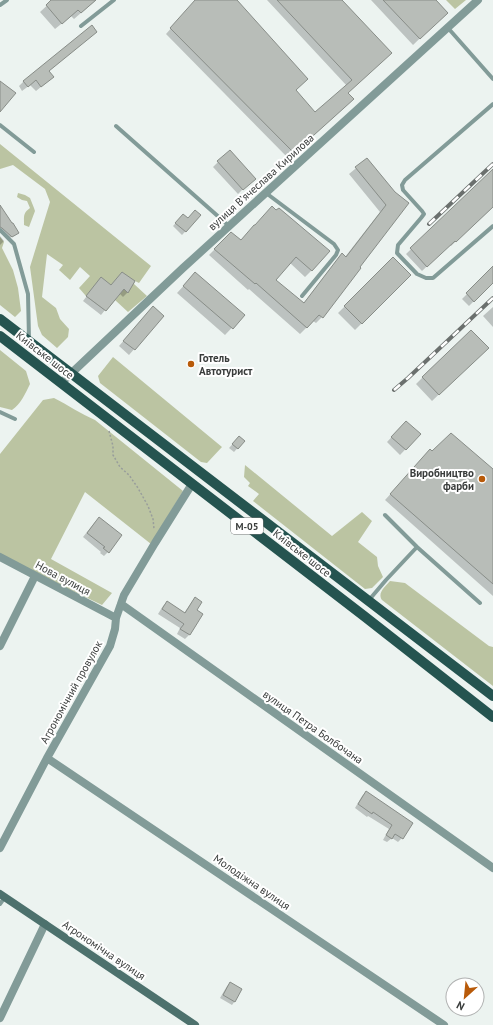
<svg xmlns="http://www.w3.org/2000/svg" width="493" height="1025" viewBox="0 0 493 1025" font-family="'PT Sans',sans-serif">
<rect width="100%" height="100%" fill="#ecf3f0"/>
<path fill="#bbc4a2" d="M446 0H466L455 9Z
M0 144 151 266 139 283 135 281 134 284 147 296 128 312 115 300 106 311 86 296 79 288 90 276 80 267 70 280 59 270 63 265 47 254 42 297 56 308 60 319 69 329 68 337 57 348 42 335 38 326 30 267 50 202 45 189 13 165 0 169Z
M18 193 25 195 30 198 34 208 35 211 29 227 24 225C24 216 23 213 30 208L27 201 22 200 17 197Z
M0 237 4 242 2 248 13 270 18 288 21 311 15 317 0 305Z
M0 350 26 371 30 384C25 394 21 404 12 410L0 407Z
M113 357 222 447 207 463 201 462 100 383 98 376Z
M54 398C68 405 81 414 95 420L183 491 151 544 85 492 51 559 112 593 102 605 35 573 0 554V454L43 400Z
M245 465 332 536 362 512 372 521 358 542 377 557 378 566 383 577 372 588 365 589 253 501 259 494 248 486 250 483 244 477Z
M390 581 405 583 489 646 493 647V686L382 600C377 593 385 587 390 581Z"/>
<path fill="#0003" d="M53 0H96L74 19 71 16 55 29 40 12Z
M196 0H235L294 90 315 114 347 86 267 0H341L390 53 347 93V105L288 158 166 34Z
M371 0H435L440 19 413 45Z
M48 71 47 82 36 91 30 85 22 91 19 86 24 81Z
M367 159 395 193 322 317 316 323 313 321 300 334 249 289 248 290 209 255 231 233 240 241 266 214 312 270 305 277 290 263 275 280 303 304 336 261 342 255 345 257 380 212 349 174Z
M218 162 249 183 238 194 213 167Z
M493 170V207L451 246 449 245 422 271 406 254Z
M0 208 15 235 8 239 0 231Z
M183 215 188 219 200 216 182 235 173 226Z
M0 236 4 241 0 245Z
M393 259 410 275 355 330 338 313Z
M493 268V282L469 306 462 299Z
M189 280 244 315 225 335 177 293Z
M134 282 127 293 123 297 119 293 101 315 83 301 97 283 111 286Z
M493 307V327L483 316Z
M148 313 163 316 129 355 119 346Z
M481 354 432 401 416 384 423 377Z
M401 427 420 434 400 455 387 442Z
M239 437 244 441 234 452 229 448Z
M432 452 493 471V596L385 500 424 457Z
M95 522 108 552 104 556 100 553 101 552 83 537Z
M195 598V610L202 614 189 635 185 639 177 634 180 628 158 614 163 606 167 602 184 613 191 603Z
M366 792 412 823 402 838 398 842 392 838 387 842 383 840 389 829 368 816 367 817 355 808 362 796Z
M230 983 235 1001 232 1005 220 998 227 986Z"/>
<path fill="#b8bdb8" stroke="#888d88" d="M51 0H96L81 13 78 10 62 24 46 5Z
M195 0H237L308 79 296 90 315 112 352 80 277 0H342L392 53 348 93 354 99 294 153 170 28Z
M383 0H436L448 13 420 39Z
M92 25 97 32 49 71 54 77 41 87 36 80 28 87 23 81Z
M0 81 16 93 0 112Z
M230 150 256 179 243 190 217 161Z
M367 158 395 192 409 203 360 267 361 268 323 318 319 315 307 328 256 283 255 284 214 249 231 232 241 240 254 225H255L272 206 276 210 279 208 330 251 312 271 296 257 276 280 304 303 342 253 346 257 386 205 355 167Z
M493 169V207L456 242 455 241 427 267 410 248Z
M0 205 12 223H13L19 233 12 237 2 228 0 227Z
M195 210 201 215 186 232 175 223 183 214 188 218Z
M393 257 411 275 362 324 344 306Z
M493 266V283L474 302 466 293Z
M122 272 135 281 128 293 124 289 106 311 86 296 101 277 111 285Z
M195 272 245 315 233 329 183 286Z
M153 306 164 316 135 350 123 341Z
M471 330 489 348 439 395 422 377Z
M406 421 421 434 406 450 391 437Z
M451 433 493 469V584L390 494 430 449 432 451Z
M239 436 245 441 238 449 232 444Z
M99 517 122 535 109 553 103 548 105 547 87 533Z
M195 597 202 602 197 610 203 614 190 635 180 629 184 624 162 609 167 601 185 613Z
M366 791 413 823 403 839 395 834 392 839 386 835 392 825 373 812 372 814 358 804Z
M230 982 242 989 235 1002 223 995Z"/>
<g fill="none" stroke-linecap="round" stroke-linejoin="round">
<path stroke="#989d9b" stroke-width="1.5" stroke-dasharray="2 2" stroke-linecap="butt" d="M109 431 113 446V455L120 467 129 475 138 488 148 506 153 519 154 529"/>
<path stroke="#829b98" stroke-width="4" d="M0 5 7 0
M81 26 114 0
M448 28 493 79
M493 104 405 180 402 185 403 190 422 211 424 214 421 218 398 245 397 253 417 274 426 278H433L493 226
M0 125 34 152
M116 126 229 226
M266 193 334 244 338 250 336 255 302 296
M0 230 14 244 28 294 29 339
M0 412 15 419
M385 515 417 547 480 603
M369 600 386 580 417 547
M0 904 5 897"/>
<path stroke="#829b98" stroke-width="8" d="M61 383 183 268 478 0
M0 557 116 618
M121 604 493 868
M0 646 35 576
M47 758 444 1025
M0 848 47 758 110 646 115 629 116 618 124 595 155 543 192 484
M0 1018 45 924"/>
<path stroke="#4d716d" stroke-width="8" d="M0 894 195 1025"/>
<path stroke="#255450" stroke-width="10" d="M0 319 493 696
M0 336 364 616 493 717"/>
<defs>
<path id="rail" d="M429 224 493 164
M394 390 408 378 493 298"/>
</defs>
<use href="#rail" stroke="#6b706e" stroke-width="4"/>
<use href="#rail" stroke="#fff" stroke-width="2.5" stroke-dasharray="8" stroke-linecap="butt"/>
</g>
<g fill="#b85a09" stroke="#fff" stroke-width="1.5">
<circle cx="191" cy="364" r="4"/>
<circle cx="482" cy="479" r="4"/>
</g>
<g text-anchor="middle" dominant-baseline="central" stroke-width="4" stroke-linejoin="round" paint-order="stroke">
<rect fill="#fff" stroke="#747676" stroke-width="1" x="231" y="518" width="32" height="16" rx="3"/>
<g font-size="10" font-weight="bold" fill="#393c3b">
<text x="247" y="526">М-05</text>
</g>
<g font-size="11" fill="#393c3b" stroke="#fff">
<text transform="translate(261 182) rotate(-42)">вулиця Вʼячеслава Кирилова</text>
<text transform="translate(45 355) rotate(38)">Київське шосе</text>
<text transform="translate(302 553) rotate(38)">Київське шосе</text>
<text transform="translate(63 578) rotate(28)">Нова вулиця</text>
<text transform="translate(71 692) rotate(-61)">Агрономічний провулок</text>
<text transform="translate(313 727) rotate(35)">вулиця Петра Болбочана</text>
<text transform="translate(252 882) rotate(34)">Молодіжна вулиця</text>
<text transform="translate(104 950) rotate(34)">Агрономічна вулиця</text>
</g>
<g font-size="11" font-weight="bold" fill="#393c3b" stroke="#fff" text-anchor="start">
<text x="199" y="358">Готель<tspan x="199" dy="13">Автотурист</tspan></text>
<text x="474" y="473" text-anchor="end">Виробництво<tspan x="474" dy="13">фарби</tspan></text>
</g>
</g>
<g transform="translate(465 997) rotate(207)"><circle r="19" fill="#ffffff" stroke="#b0b1b1"/>
<path d="M0-3L7 15L0 10L-7 15Z" fill="#b85a09"/>
<text y="-6" font-size="11" font-weight="bold" text-anchor="middle" fill="#393c3b">N</text>
</g>
</svg>
